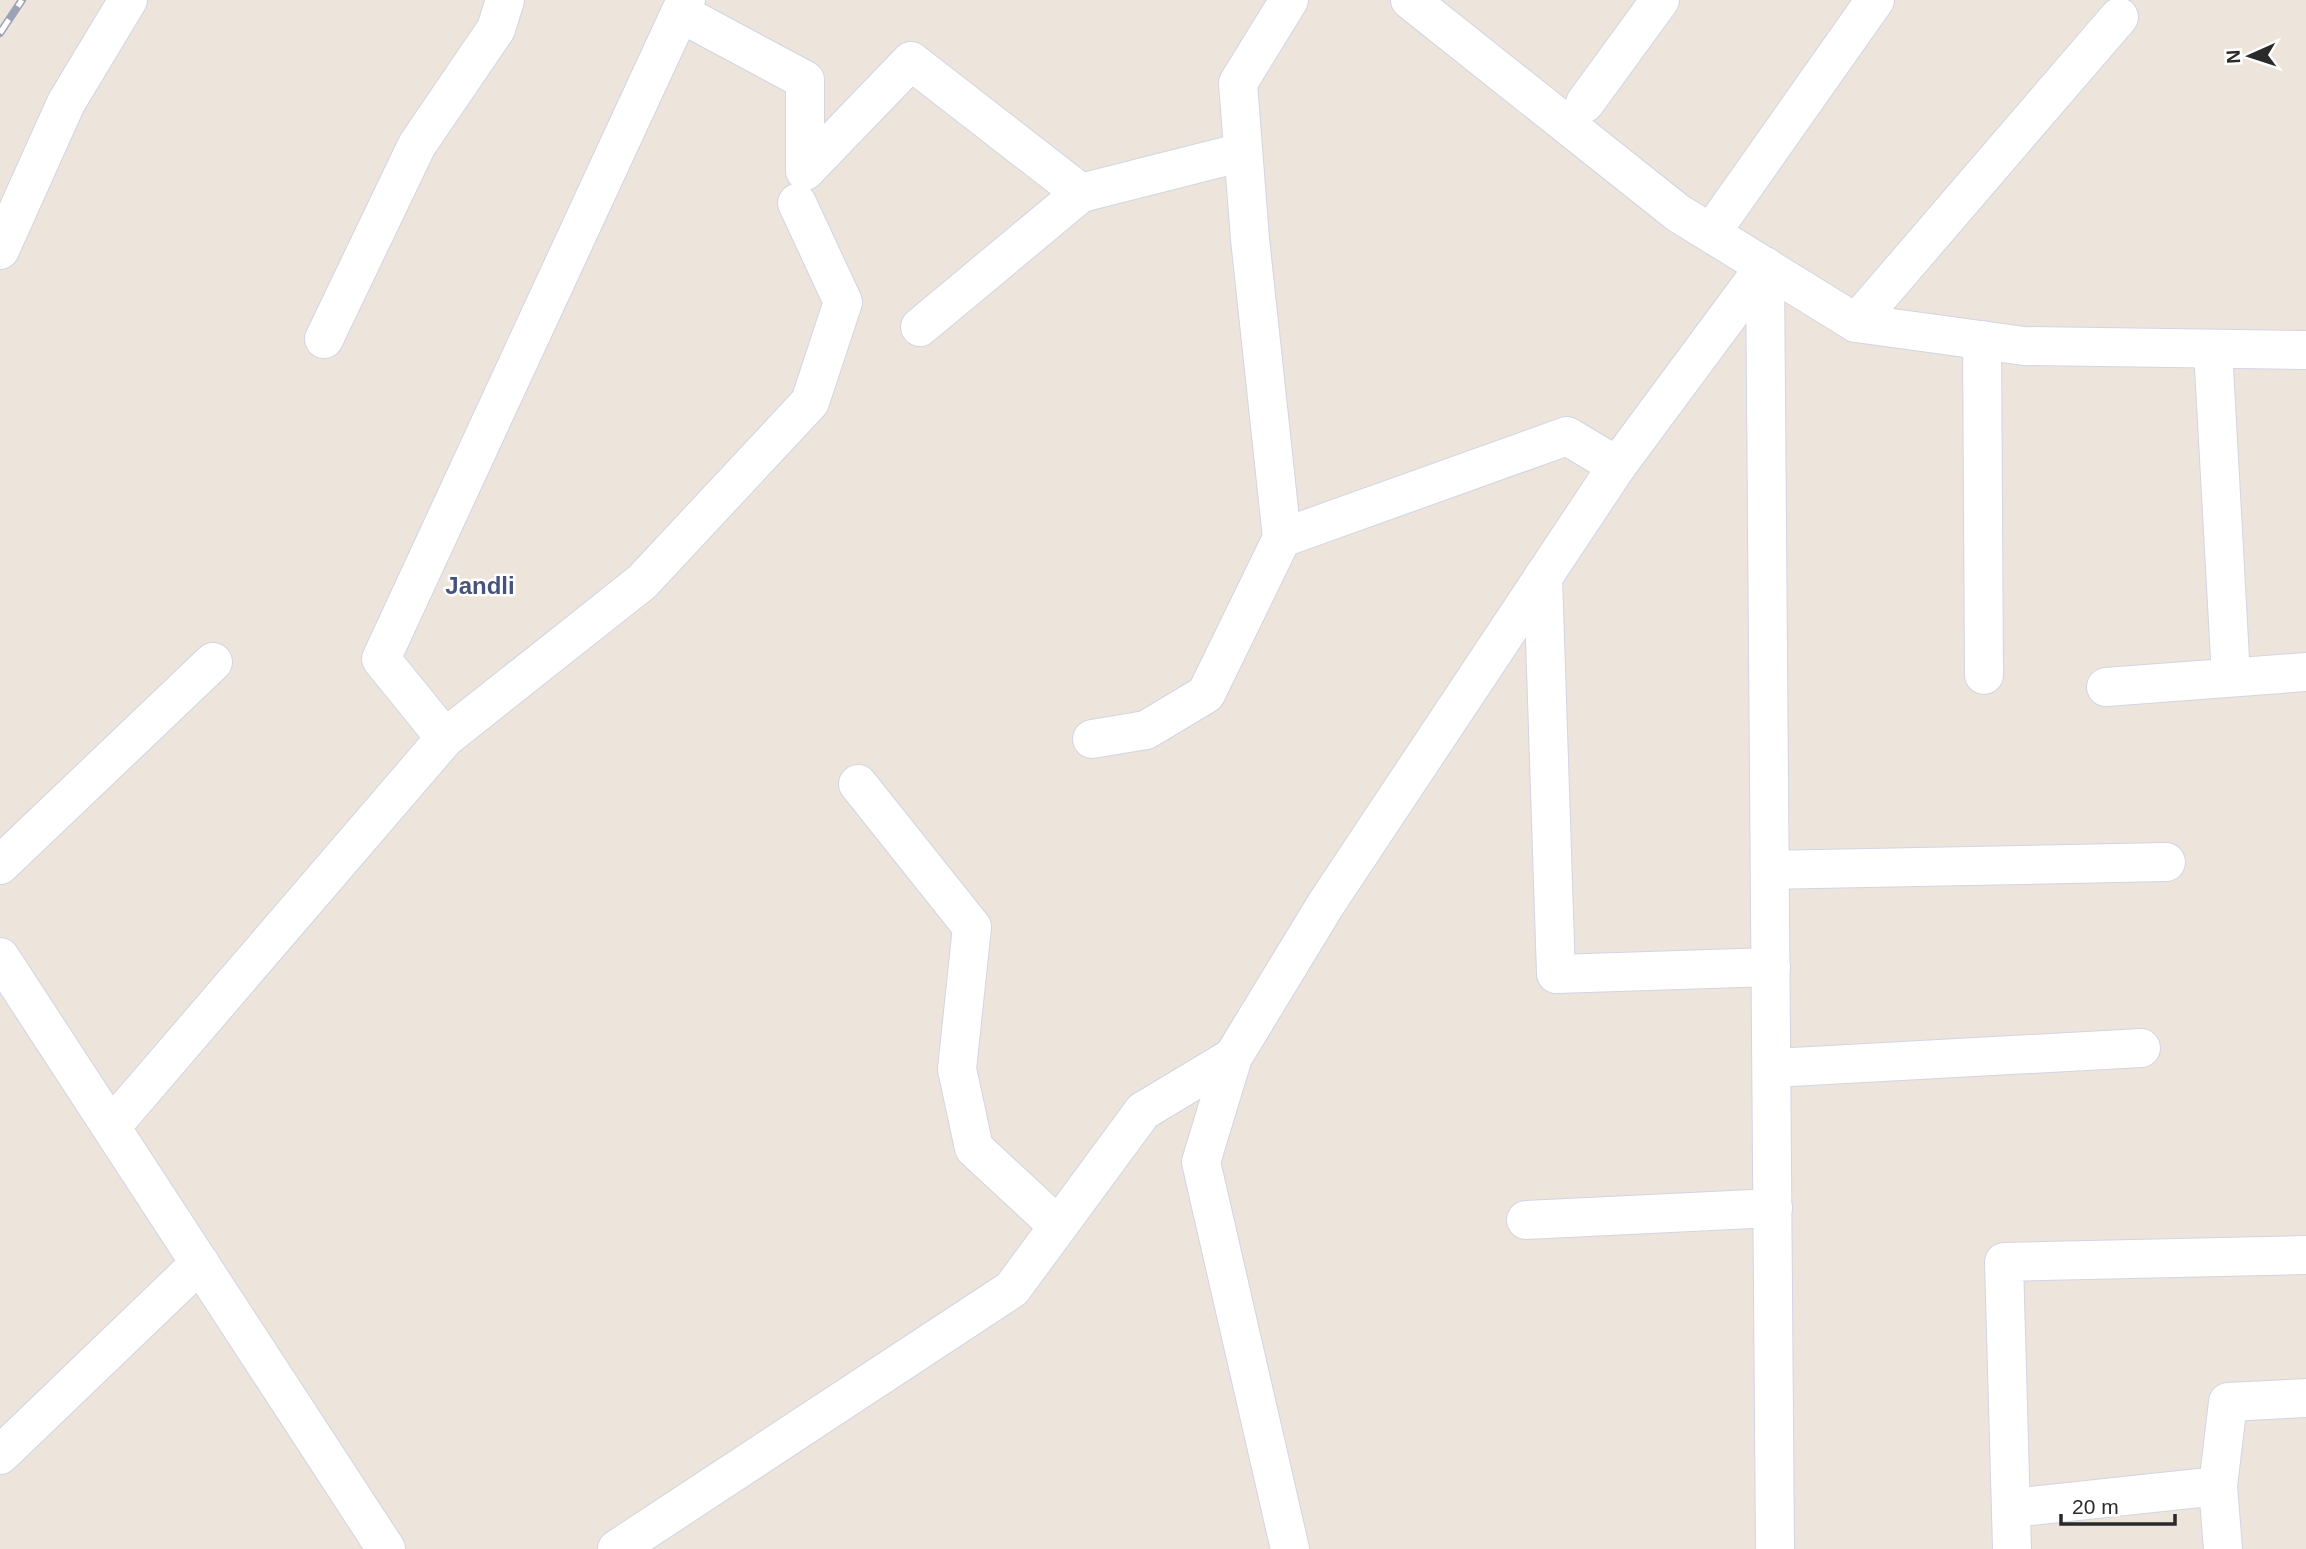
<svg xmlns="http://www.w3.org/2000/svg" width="2306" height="1549" viewBox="0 0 2306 1549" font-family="Arial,sans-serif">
<rect width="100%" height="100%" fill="#ede5db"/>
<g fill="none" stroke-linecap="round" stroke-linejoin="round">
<defs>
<path id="street" d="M680 13 805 80V171L911 61 1081 193 1243 152
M1585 103 1660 0
M1711 233 1875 0
M0 250 66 103 128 0
M1856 323 2119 17
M920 327 1081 193
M324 339 417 145 496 29 505 0
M1982 340 1984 675
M2213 349 2231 677
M1282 538 1250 239 1238 83 1289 0
M1543 577 1556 974 1771 967
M2106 687 2306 672
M445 738 381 659 686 0
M1092 739 1146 730 1206 694 1282 538 1567 436 1617 466
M858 784 972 927 957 1069 974 1148 1058 1226
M0 865 213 662
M1770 870 2166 862
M0 957 386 1549
M1772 1068 2141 1048
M111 1127 445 738 642 582 810 402 843 302 797 203
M1526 1220 1773 1208
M0 1455 200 1263
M2218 1486 2223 1549
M2011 1508 2218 1486 2228 1402 2306 1398
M617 1549 1012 1289 1143 1111 1233 1057
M2012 1549 2004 1262 2306 1255"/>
<path id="secondary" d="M1410 0 1678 213 1856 323 2024 346 2306 350
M1290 1549 1201 1162 1233 1057 1326 904 1617 466 1765 266 1775 1549"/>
</defs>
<use href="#street" stroke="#d1d5e4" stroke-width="40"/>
<use href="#secondary" stroke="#d1d5e4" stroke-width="40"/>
<use href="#street" stroke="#fff" stroke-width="38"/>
<use href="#secondary" stroke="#fff" stroke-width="38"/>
<defs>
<path id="rail" d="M0 33 22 0"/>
</defs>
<use href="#rail" stroke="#9ea2b6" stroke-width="8"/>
<use href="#rail" stroke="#fff" stroke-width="5" stroke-dasharray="16" stroke-linecap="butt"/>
</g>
<g text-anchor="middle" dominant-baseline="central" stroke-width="5" stroke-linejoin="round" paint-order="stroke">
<g font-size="24" font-weight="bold" fill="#48537d" stroke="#fff">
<text x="480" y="585">Jandli</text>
</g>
</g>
<g transform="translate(2250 56) rotate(267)" stroke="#ffffff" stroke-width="5" paint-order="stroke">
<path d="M0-5L12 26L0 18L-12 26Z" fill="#2a2a2a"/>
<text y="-10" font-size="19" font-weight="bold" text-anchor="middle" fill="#2a2a2a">N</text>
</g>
<path d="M2061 1514v10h114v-10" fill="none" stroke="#2a2a2a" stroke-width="3.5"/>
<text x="2072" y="1514" font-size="21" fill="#2a2a2a" stroke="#ffffff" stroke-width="5" paint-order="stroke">20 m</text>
</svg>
